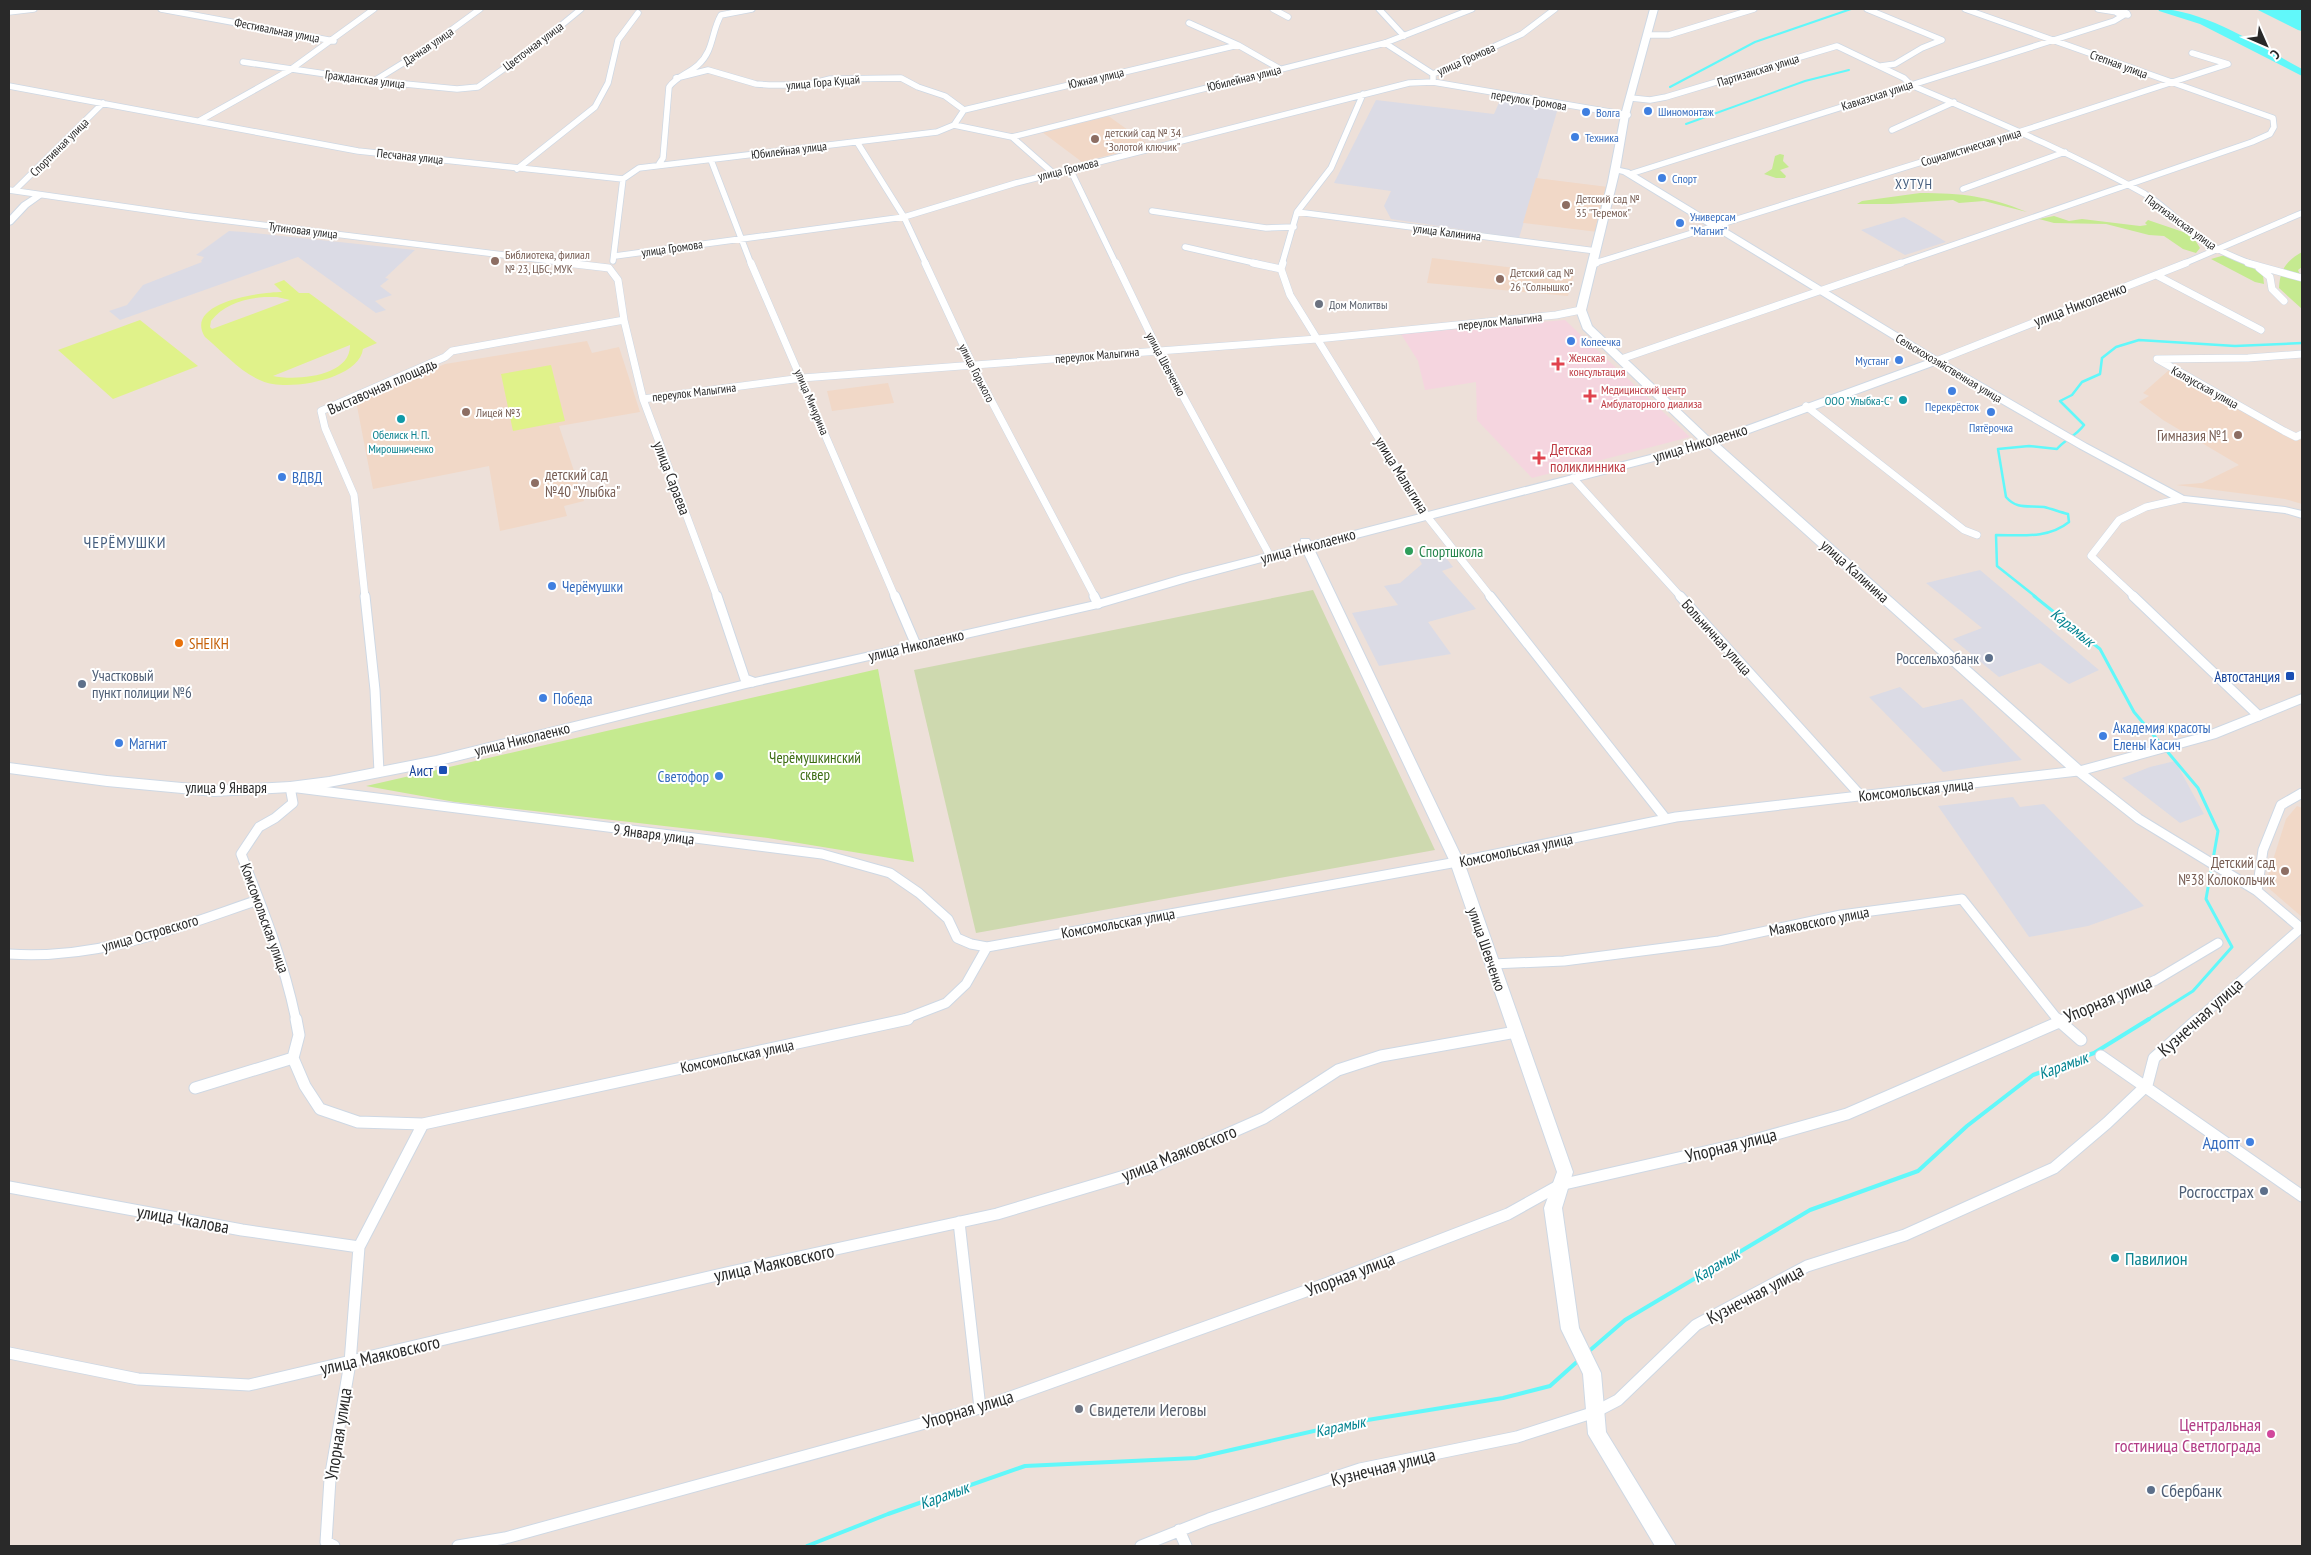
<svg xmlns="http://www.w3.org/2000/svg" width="2311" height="1555" viewBox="0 0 2311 1555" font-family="'PT Sans Narrow',sans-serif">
<rect width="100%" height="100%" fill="#ede0d9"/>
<path fill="#dbdbe5" d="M1501 98 1559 105 1519 238 1391 219 1384 206 1391 191 1334 183 1376 100 1494 114Z
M1904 217 1925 229 1946 242 1905 255 1861 230Z
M229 231 244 232 415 250 385 278 389 279 380 286 392 295 375 301 386 310 376 313 298 257 120 320 109 311 127 305 143 285 202 262 201 261 204 257 196 255Z
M1444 555 1453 567 1442 571 1476 609 1428 622 1451 654 1379 666 1352 613 1398 605 1384 586 1400 583 1422 564 1419 559Z
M1980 570 2099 670 2069 684 2040 663 1999 677 1994 673 1953 639 1982 628 1926 583Z
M1900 687 1923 708 1962 699 2022 760 1943 772 1869 697Z
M2175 761 2204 814 2180 823 2122 778 2150 767Z
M2013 797 2020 807 2044 804 2144 906 2088 926 2029 937 1938 806Z"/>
<path fill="#f1d8c7" d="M1107 115 1149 145 1082 162 1042 132Z
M1536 178 1608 187 1600 223H1596L1599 225 1598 232 1523 223Z
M1432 258 1574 275 1568 296 1427 283Z
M587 341 592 353 619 347 640 412 559 426 584 501 564 506 567 516 500 531 489 466 373 489 356 401 445 364Z
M2169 370 2279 431 2299 440 2302 439V504L2285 499 2176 485 2202 483 2239 465 2163 420 2139 402 2149 396 2143 393Z
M888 383 894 403 832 411 827 391Z
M2297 806 2302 808V917L2265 885 2286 819Z"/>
<path fill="#f5d5df" d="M1565 320 1690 437 1532 478 1477 420 1476 382 1425 390 1418 361 1401 334Z"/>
<path fill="#c5ea90" d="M1780 154 1784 155 1783 161 1789 167 1780 170 1786 176 1785 178H1776L1764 174 1772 169 1775 156Z
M1920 193C1962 193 1988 196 2027 212L1984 201 1959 203 1953 200 1891 204H1857L1862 201Z
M2054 216 2069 221 2082 219 2140 226 2147 225 2145 223 2148 220 2192 235 2200 248 2196 253 2183 249 2164 236 2149 235 2106 224 2054 223 2039 219Z
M2302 252V267L2298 270 2302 279V309L2279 288C2280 270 2286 261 2302 252Z
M2225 255C2239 260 2251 266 2263 275L2264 284 2255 282 2211 259Z
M878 669 914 862 768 838 455 802 366 786Z"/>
<path fill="#ced9af" d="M1313 590 1435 850 976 933 914 670Z"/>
<path fill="#e0f28a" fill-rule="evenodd" d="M284 280 299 293H309L377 343 363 349C359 380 286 392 262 381 241 373 222 351 205 337 183 302 262 292 282 292L274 284ZM264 297H277L290 300 212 329 210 327 211 321C224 304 244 299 264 297ZM350 345C351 377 295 381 273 376Z
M140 320 198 366 113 399 58 350Z
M551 365 565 421 513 431 501 374Z"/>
<path fill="#61f8fa" d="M2256 9H2302V31L2298 30Z"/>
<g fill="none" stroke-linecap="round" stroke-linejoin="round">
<path stroke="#61f8fa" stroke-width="2" d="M1670 87 1755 42 1851 9
M1686 124 1805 81 1849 70"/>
<path stroke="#61f8fa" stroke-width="2.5" d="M2036 597 1997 566 1996 535C2021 535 2048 539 2069 522L2068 514C2060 512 2052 509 2044 507 2029 505 2017 510 2006 497L1998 449 2029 446 2057 449C2064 440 2075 437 2084 425L2060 401 2072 395 2082 382 2100 374 2102 358 2116 347 2139 340 2235 346 2302 343"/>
<path stroke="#61f8fa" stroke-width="3" d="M2034 596 2100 649 2134 712 2198 788 2218 831 2206 899 2232 947 2193 991 2147 1020"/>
<path stroke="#61f8fa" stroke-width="4" d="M1588 1352 1625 1320 1810 1210 1918 1171 1967 1126 2033 1075 2094 1053 2149 1019
M807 1546 888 1514 1025 1466 1196 1458 1349 1423 1503 1398 1550 1386 1579 1360"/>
<path fill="#61f8fa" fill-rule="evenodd" d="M2158 9C2204 9 2261 47 2302 69V76L2200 24 2159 11Z"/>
<defs>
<path id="street-far3" d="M161 9 334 41
M1273 9 1288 17
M1379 9 1404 36
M1867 9 1942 40 1922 48 1895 64 1881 66
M2098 9 2117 12
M2122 11 2127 13 2128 15 2117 13Z
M9 12 34 9
M1189 23 1238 45 1280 69
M1647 35H1669L1754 9
M1385 43 1433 74
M243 62 374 81 457 89 478 87 536 46 581 9
M676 78 708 70 756 84 769 85H806L830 79 901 78 918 87 945 96 964 110
M374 81 424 50 480 9
M1433 82V74L1522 34 1555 9
M9 86 358 151 623 179
M1631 98 1650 100 1666 97 1837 46 1904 78 1911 85C1990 119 2070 152 2145 194 2165 206 2180 223 2198 237 2214 249 2233 257 2252 264
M199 121 290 70 374 9
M954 125 1012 137 1053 173
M1892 130 1954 102
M1012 137 1385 43 1472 9
M857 142 904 217 926 264
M711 160 751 264
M659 164 663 158 669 87C677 76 688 74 698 65 714 51 711 32 721 15L752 9
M517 169 595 107 608 83 618 40 638 13
M1070 169 1116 264
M1630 174 2114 21 2124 15
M1963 189 2065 152
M9 190 189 216 576 264
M15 190 103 103
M1152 211 1266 228 1294 227
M1297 212 1596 251
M1185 247 1259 264
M615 256 904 217 1016 183 1409 83 1433 82 1628 115
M613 261 623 179 639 168 937 132 954 125 964 110 1238 45
M1282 264 1297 212 1331 168 1363 94
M1592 264 2022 131 2228 64 2192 53
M1898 264 2252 142 2270 134 2274 127 2273 118 1965 9
M2183 264 2302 213"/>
<path id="street-far2" d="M566 263 609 268 618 280 624 320 643 399 717 597
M751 263 895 597
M925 263 973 366 1095 597
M1116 263 1158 350 1270 556
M1253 263 1281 269
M1283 263 1281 269 1290 295 1426 515 1491 597
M2248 263 2302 278
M1592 264 1596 263
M2259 268 2270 277 2272 289 2284 301
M2156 275 2261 330
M2302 354 2248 358 2157 359 2284 431 2296 437 2302 434
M1621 359 1901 263
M1936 361 2186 263
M643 399 802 378 1317 339 1556 315 1581 310
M1806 406 1964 530 1977 535
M1573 478 1681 597
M365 597 354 495 325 428 321 411 445 357 452 351 624 320
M2135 597 2091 556 2119 520 2146 507 2181 499"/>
<path id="street-far1" d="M365 596 375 690 379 772
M717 596 745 679 753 682
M895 596 916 645
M1094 596 1098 604
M1490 596 1666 819
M1680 596 1861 796
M2133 596 2259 716
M2257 891 2263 850 2281 805 2302 793
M987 947 1457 862 1676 817 2078 771 2139 819 2257 891 2302 929
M9 954C100 960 173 929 258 900
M1492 964 1564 961 1719 941 1841 915 1962 899 2058 1020
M296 1020C284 962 263 909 241 854L259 827 275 818 293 803 290 787 822 854 890 873 919 893 948 919 957 938 971 944 987 947
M902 1020 946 1003 966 984 987 947
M2064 1020 2156 980 2218 943
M2197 1020 2301 928"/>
<path id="street" d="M296 1019 299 1035 293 1058 305 1086 320 1109 358 1122 423 1124 908 1019
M2057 1019 2081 1040
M2101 1056 2302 1196
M195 1088 293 1058
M9 1187 242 1230 359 1247
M959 1222 980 1408
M9 1353 138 1379 249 1385 726 1273 997 1214 1148 1169 1264 1118 1338 1070 1381 1056 1516 1032
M1179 1530 1186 1546
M334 1546 326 1542 330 1479 350 1363 359 1247 423 1124
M458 1546 505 1538 980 1408 1328 1283 1508 1214 1560 1185 1744 1143 1847 1114 2066 1019
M1141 1546 1209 1519 1360 1469 1517 1437 1595 1412 1618 1400 1696 1325 1807 1266 1905 1235 2054 1168 2107 1123 2147 1085 2154 1058 2198 1019"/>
<path id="secondary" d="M1650 9H1658L1629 115 1620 168 1629 170 1940 359 2087 444 2184 496 2285 507 2302 511V518L2285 513 2177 501 2079 448 1935 365 1719 444 2081 766 2206 732 2302 694V703L2216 738 2078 776 2073 774 1708 447 1314 549 1464 862 1573 1172 1562 1208 1579 1328 1601 1373 1606 1432 1676 1546H1655L1588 1434 1583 1374 1561 1329 1544 1208 1557 1172 1450 862 1303 551 1190 581 1098 608 746 688 436 766 329 787 290 792 214 796 107 786 9 773V763L107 776 214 786 290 782 329 777 436 756 746 680 1095 601 1182 575 1300 545 1301 539H1309L1311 542 1701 442 1583 329 1576 310 1608 182 1621 115ZM1619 173 1623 174 1928 360 1711 439 1592 326 1586 310Z
M39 192 44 195 42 197 28 207 12 224 9 225V217L22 203Z"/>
</defs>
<use href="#street-far3" stroke="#ced8e4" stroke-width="7"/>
<use href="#street-far2" stroke="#ced8e4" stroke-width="8"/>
<use href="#street-far1" stroke="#ced8e4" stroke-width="11"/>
<use href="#street" stroke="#ced8e4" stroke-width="13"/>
<use href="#secondary" stroke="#ced8e4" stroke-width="2"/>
<use href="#street-far3" stroke="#fff" stroke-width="5.5"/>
<use href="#street-far2" stroke="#fff" stroke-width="7"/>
<use href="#street-far1" stroke="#fff" stroke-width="9"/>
<use href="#street" stroke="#fff" stroke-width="11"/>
<use href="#secondary" fill="#fff" fill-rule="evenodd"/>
</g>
<g fill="#3f7fe0" stroke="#fff" stroke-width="2">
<circle cx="1648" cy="111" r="5"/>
<circle cx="1586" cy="112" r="5"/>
<circle cx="1575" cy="137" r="5"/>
<circle cx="1662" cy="178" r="5"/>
<circle cx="1680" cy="223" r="5"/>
<circle cx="1571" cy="341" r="5"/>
<circle cx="1899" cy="360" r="5"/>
<circle cx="1952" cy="391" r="5"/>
<circle cx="1991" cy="412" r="5"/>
<circle cx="282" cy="477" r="5"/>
<circle cx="552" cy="586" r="5"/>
<circle cx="543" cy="698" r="5"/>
<circle cx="2103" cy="736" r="5"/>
<circle cx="119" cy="743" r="5"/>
<circle cx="719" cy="776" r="5"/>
<circle cx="2250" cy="1142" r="5"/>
</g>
<g fill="#8d6e63" stroke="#fff" stroke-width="2">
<circle cx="1095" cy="139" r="5"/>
<circle cx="1566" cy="205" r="5"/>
<circle cx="495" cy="261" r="5"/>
<circle cx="1500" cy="279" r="5"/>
<circle cx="466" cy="412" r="5"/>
<circle cx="2238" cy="435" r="5"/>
<circle cx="535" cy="483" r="5"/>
<circle cx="2285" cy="871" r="5"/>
</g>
<g fill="#6b7280" stroke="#fff" stroke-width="2">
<circle cx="1319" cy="304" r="5"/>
<circle cx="1079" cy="1409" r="5"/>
</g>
<g fill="#e0444e" stroke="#fff" stroke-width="2">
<path d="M1555.5 356.5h5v5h5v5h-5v5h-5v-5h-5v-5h5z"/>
<path d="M1587.5 388.5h5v5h5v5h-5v5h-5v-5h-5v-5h5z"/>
<path d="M1536.5 450.5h5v5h5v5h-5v5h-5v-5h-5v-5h5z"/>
</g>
<g fill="#0f9aa8" stroke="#fff" stroke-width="2">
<circle cx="1903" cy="400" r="5"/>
<circle cx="401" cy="419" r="5"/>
<circle cx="2115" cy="1258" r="5"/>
</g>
<circle fill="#2e9e5b" stroke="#fff" stroke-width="2" cx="1409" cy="551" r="5"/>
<circle fill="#e8710a" stroke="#fff" stroke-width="2" cx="179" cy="643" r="5"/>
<g fill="#5c6f8a" stroke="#fff" stroke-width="2">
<circle cx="1989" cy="658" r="5"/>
<circle cx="82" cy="684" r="5"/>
<circle cx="2264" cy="1191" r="5"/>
<circle cx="2151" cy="1490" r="5"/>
</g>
<g fill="#1a4fb4" stroke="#fff" stroke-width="2">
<rect x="2285" y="671" width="10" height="10" rx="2.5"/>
<rect x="438" y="765" width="10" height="10" rx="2.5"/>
</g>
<circle fill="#d1479c" stroke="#fff" stroke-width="2" cx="2271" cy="1434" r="5"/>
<g text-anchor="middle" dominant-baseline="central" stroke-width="4" stroke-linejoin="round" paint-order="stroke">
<g font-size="12" fill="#292929" stroke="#fff">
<text transform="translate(277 30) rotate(11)">Фестивальная улица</text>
<text transform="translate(428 46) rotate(-34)">Дачная улица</text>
<text transform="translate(533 46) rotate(-37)">Цветочная улица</text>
<text transform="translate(1466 59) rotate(-24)">улица Громова</text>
<text transform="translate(2119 64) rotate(20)">Степная улица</text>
<text transform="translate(1758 70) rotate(-17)">Партизанская улица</text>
<text transform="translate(1096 78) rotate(-13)">Южная улица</text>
<text transform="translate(1244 78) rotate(-14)">Юбилейная улица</text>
<text transform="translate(365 79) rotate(7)">Гражданская улица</text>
<text transform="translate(823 82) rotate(-5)">улица Гора Куцай</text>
<text transform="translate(1877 95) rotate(-18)">Кавказская улица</text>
<text transform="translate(1529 100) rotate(9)">переулок Громова</text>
<text transform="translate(59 147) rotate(-45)">Спортивная улица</text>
<text transform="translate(1971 147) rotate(-17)">Социалистическая улица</text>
<text transform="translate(789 150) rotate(-7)">Юбилейная улица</text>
<text transform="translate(410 156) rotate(6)">Песчаная улица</text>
<text transform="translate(1068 169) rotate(-14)">улица Громова</text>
<text transform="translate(2181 222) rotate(36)">Партизанская улица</text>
<text transform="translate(303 230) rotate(7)">Тутиновая улица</text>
<text transform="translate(1447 232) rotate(7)">улица Калинина</text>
<text transform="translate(672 248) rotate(-8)">улица Громова</text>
<text transform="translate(1500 321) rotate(-6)">переулок Малыгина</text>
<text transform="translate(1097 355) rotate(-5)">переулок Малыгина</text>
<text transform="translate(1166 364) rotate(62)">улица Шевченко</text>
<text transform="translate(1949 368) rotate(31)">Сельскохозяйственная улица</text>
<text transform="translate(977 373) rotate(63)">улица Горького</text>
<text transform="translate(2205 387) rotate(29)">Калаусская улица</text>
<text transform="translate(694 392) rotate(-7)">переулок Малыгина</text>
<text transform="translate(812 402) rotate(67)">улица Мичурина</text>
</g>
<g font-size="12" fill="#366cbe" stroke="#fff" text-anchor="start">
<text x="1658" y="111">Шиномонтаж</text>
<text x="1596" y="112">Волга</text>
<text x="1585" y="137">Техника</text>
<text x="1672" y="178">Спорт</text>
<text x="1690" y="216">Универсам<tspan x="1690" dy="14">"Магнит"</tspan></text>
<text x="1581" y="341">Копеечка</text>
<text x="1889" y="360" text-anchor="end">Мустанг</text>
<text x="1952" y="406" text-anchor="middle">Перекрёсток</text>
<text x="1991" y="427" text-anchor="middle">Пятёрочка</text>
</g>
<g font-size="12" fill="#785e54" stroke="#fff" text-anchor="start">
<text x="1105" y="132">детский сад № 34<tspan x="1105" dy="14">"Золотой ключик"</tspan></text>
<text x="1576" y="198">Детский сад №<tspan x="1576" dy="14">35 "Теремок"</tspan></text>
<text x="505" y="254">Библиотека, филиал<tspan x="505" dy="14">№ 23, ЦБС, МУК</tspan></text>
<text x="1510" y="272">Детский сад №<tspan x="1510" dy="14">26 "Солнышко"</tspan></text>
<text x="476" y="412">Лицей №3</text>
</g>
<g font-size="12" fill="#5b616d" stroke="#fff" text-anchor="start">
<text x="1329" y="304">Дом Молитвы</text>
</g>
<g font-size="12" fill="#be3a42" stroke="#fff" text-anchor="start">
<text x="1569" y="357">Женская<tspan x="1569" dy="14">консультация</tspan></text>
<text x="1601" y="389">Медицинский центр<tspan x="1601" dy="14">Амбулаторного диализа</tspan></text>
</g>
<g font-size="12" fill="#0d838f" stroke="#fff" text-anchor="end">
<text x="1893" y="400">ООО "Улыбка-С"</text>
<text x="401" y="434" text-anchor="middle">Обелиск Н. П.<tspan x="401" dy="14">Мирошниченко</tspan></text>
</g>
<g font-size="14" letter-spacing="1" fill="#455e7e" stroke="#fff">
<text x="1914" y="184">ХУТУН</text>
</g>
<g font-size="15" fill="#292929" stroke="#fff">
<text transform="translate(2080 304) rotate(-21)">улица Николаенко</text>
<text transform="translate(382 386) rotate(-24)">Выставочная площадь</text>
<text transform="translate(1700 443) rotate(-17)">улица Николаенко</text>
<text transform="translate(1402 475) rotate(58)">улица Малыгина</text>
<text transform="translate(672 478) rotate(69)">улица Сараева</text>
<text transform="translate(1308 546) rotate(-15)">улица Николаенко</text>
<text transform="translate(1855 571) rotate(42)">улица Калинина</text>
<text transform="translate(1717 637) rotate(48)">Больничная улица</text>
<text transform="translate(916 645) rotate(-13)">улица Николаенко</text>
<text transform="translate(522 739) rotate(-14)">улица Николаенко</text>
<text x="226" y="787">улица 9 Января</text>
<text transform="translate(1916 790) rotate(-6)">Комсомольская улица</text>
<text transform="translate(654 834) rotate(7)">9 Января улица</text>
<text transform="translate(1516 850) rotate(-12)">Комсомольская улица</text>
<text transform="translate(265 918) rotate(70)">Комсомольская улица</text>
<text transform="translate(1819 921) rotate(-11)">Маяковского улица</text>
<text transform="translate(1118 923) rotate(-10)">Комсомольская улица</text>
<text transform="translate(150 933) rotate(-16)">улица Островского</text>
<text transform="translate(1487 949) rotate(71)">улица Шевченко</text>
<text transform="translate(737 1056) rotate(-12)">Комсомольская улица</text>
</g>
<g font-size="15" fill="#785e54" stroke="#fff" text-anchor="end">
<text x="2228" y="435">Гимназия №1</text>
<text x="545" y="474" text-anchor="start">детский сад<tspan x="545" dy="17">№40 "Улыбка"</tspan></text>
<text x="2275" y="862">Детский сад<tspan x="2275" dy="17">№38 Колокольчик</tspan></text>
</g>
<g font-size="15" fill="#be3a42" stroke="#fff" text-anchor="start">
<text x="1550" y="449">Детская<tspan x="1550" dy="17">поликлинника</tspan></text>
</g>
<g font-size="15" fill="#366cbe" stroke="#fff" text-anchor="start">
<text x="292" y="477">ВДВД</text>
<text x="562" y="586">Черёмушки</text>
<text x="553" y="698">Победа</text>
<text x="2113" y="727">Академия красоты<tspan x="2113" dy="17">Елены Касич</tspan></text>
<text x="129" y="743">Магнит</text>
<text x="709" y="776" text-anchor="end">Светофор</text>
</g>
<g font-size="15" fill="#27864d" stroke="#fff" text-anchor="start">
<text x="1419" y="551">Спортшкола</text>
</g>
<g font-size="15" fill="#c56008" stroke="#fff" text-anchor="start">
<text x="189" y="643">SHEIKH</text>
</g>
<g font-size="15" fill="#4e5e75" stroke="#fff" text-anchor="end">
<text x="1979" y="658">Россельхозбанк</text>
<text x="92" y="675" text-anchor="start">Участковый<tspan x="92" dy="17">пункт полиции №6</tspan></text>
</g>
<g font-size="15" fill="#164399" stroke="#fff" text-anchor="end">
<text x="2280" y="676">Автостанция</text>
<text x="433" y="770">Аист</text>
</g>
<g font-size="15" fill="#3c6d12" stroke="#fff">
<text x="815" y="757">Черёмушкинский<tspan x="815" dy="17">сквер</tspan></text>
</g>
<g font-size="16" letter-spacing="1" fill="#455e7e" stroke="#fff">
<text x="125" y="542">ЧЕРЁМУШКИ</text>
</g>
<g font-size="16" font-style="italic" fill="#038390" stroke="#fff">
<text transform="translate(2073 627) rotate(39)">Карамык</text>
<text transform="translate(2063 1065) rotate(-20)">Карамык</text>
<text transform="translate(1716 1265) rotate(-31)">Карамык</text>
<text transform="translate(1340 1426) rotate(-12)">Карамык</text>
<text transform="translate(944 1495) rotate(-20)">Карамык</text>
</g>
<g font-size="18" fill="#292929" stroke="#fff">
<text transform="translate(2108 999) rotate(-23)">Упорная улица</text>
<text transform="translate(2200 1017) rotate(-42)">Кузнечная улица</text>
<text transform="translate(1731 1145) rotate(-14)">Упорная улица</text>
<text transform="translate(1179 1153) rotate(-22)">улица Маяковского</text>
<text transform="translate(183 1219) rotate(10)">улица Чкалова</text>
<text transform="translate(774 1263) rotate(-12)">улица Маяковского</text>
<text transform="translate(1350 1274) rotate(-21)">Упорная улица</text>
<text transform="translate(1755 1294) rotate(-28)">Кузнечная улица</text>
<text transform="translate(380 1355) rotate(-13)">улица Маяковского</text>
<text transform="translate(968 1409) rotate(-17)">Упорная улица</text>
<text transform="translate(338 1434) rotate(-81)">Упорная улица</text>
<text transform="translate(1383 1467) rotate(-14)">Кузнечная улица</text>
</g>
<g font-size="18" fill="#366cbe" stroke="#fff" text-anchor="end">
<text x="2240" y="1142">Адопт</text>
</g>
<g font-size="18" fill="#4e5e75" stroke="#fff" text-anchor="end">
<text x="2254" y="1191">Росгосстрах</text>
<text x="2161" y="1490" text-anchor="start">Сбербанк</text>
</g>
<g font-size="18" fill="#0d838f" stroke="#fff" text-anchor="start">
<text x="2125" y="1258">Павилион</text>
</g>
<g font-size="18" fill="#5b616d" stroke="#fff" text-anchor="start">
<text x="1089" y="1409">Свидетели Иеговы</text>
</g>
<g font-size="18" fill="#b23c85" stroke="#fff" text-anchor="end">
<text x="2261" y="1424">Центральная<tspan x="2261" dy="21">гостиница Светлограда</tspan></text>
</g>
</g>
<rect width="2311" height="1555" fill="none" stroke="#292929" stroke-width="20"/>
<g transform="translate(2266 45) rotate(135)" stroke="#ffffff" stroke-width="4" paint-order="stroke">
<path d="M0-4L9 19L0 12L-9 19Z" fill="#292929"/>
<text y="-8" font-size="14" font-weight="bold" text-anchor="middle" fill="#292929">С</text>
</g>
</svg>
